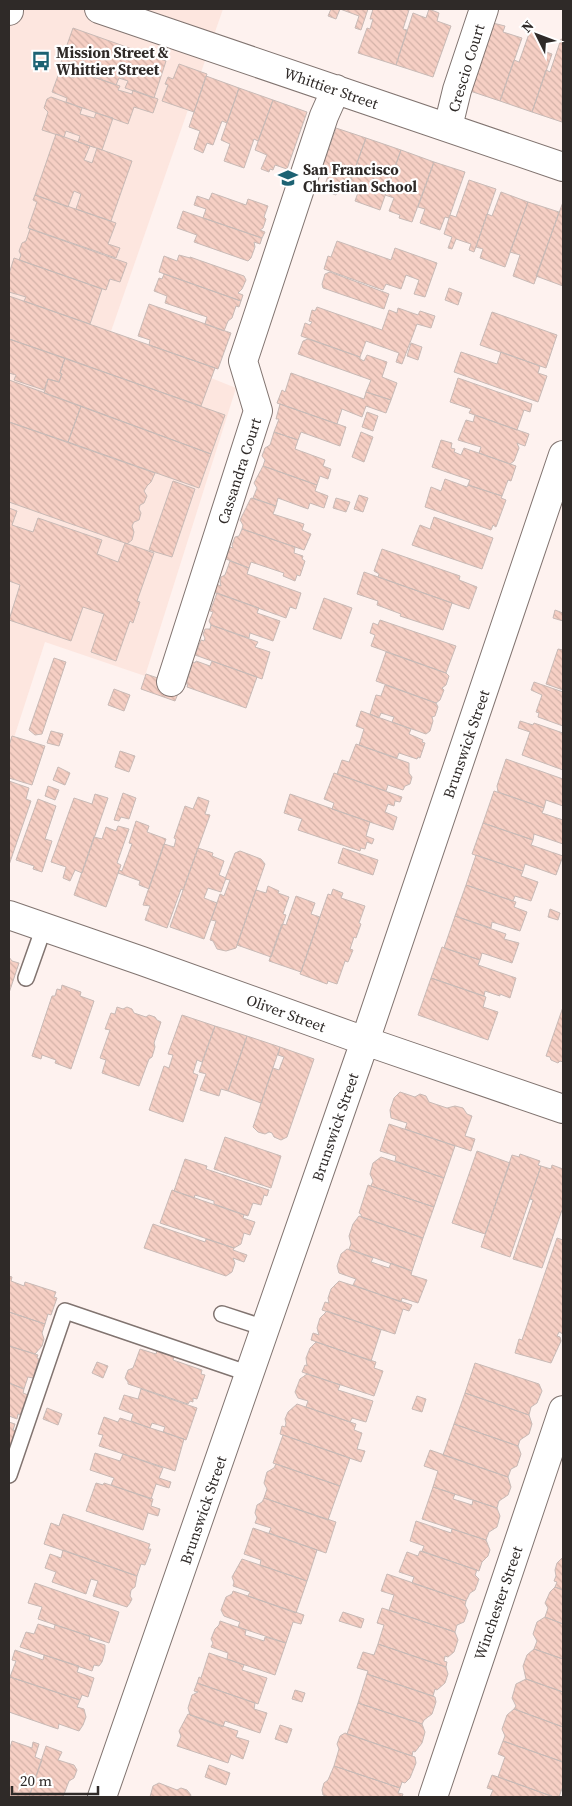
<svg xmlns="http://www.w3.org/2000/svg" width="572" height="1806" viewBox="0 0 572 1806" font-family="'Source Serif 4',serif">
<defs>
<pattern id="building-back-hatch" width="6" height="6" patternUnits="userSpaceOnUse" patternTransform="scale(1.25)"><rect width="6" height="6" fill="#f6cfc4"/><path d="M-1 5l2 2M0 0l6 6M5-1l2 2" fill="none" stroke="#d3b2a8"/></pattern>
</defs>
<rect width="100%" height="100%" fill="#fef2ef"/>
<path fill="#fde6df" d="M9 9H223L109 337 236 388 145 676 45 642 9 753Z"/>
<path fill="url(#building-back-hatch)" stroke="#c8bab6" d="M331 9H340L336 19 328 16Z
M340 9H368L361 30 355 28 359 16Z
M373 9H404L409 10 403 29 407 30 396 65 358 53 367 28 370 29 373 19H370Z
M429 9 439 13 437 21 451 26 433 77 396 65 413 13 426 18Z
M493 23 505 26 503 32 522 38 500 101 470 91Z
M73 28 166 61 154 98 125 88 128 81 119 78 116 85 60 65Z
M530 31 536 33 535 37 548 42 544 51 552 54 532 112 500 101 514 60 519 62Z
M561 39 563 40 562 122 532 112 546 70 550 72Z
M179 64 207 74 194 112 162 101 168 85 165 84 168 77 173 79Z
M76 71 120 86 118 90 132 94 133 90 158 99 153 113 134 107 128 124 66 102 67 98 52 92 59 73 74 78Z
M206 76 239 88 227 123 222 121 213 145 207 143 203 153 194 149 200 131 189 127Z
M239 88 273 100 258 141 254 139 244 168 224 161 230 144 221 140Z
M51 97 82 108 80 114 94 118 96 113 113 118 102 150 78 142 80 136 66 131 64 137 42 130 48 112 44 108 47 99Z
M273 100 307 112 287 169 275 165 273 170 270 169 269 172 261 169 267 155 255 150Z
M336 128 366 138 346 193 338 190 336 195 323 190 328 176 320 173Z
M56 134 90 146 84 160 92 163 97 148 132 161 111 221 76 209 81 194 74 191 68 207 35 195Z
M366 138 401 150 380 210 355 201 360 187 350 183Z
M401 150 434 162 412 222 399 218 400 215 389 211 394 198 385 195Z
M434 162 465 172 450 215 449 218 445 217 440 230 420 223 425 209 418 207Z
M469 180 496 189 474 252 469 250 471 244 456 239 452 249 448 248 452 237 444 234 450 215 456 217Z
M501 192 528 202 505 267 480 258 483 249 476 247 487 214 492 216Z
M212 193 246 205 248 199 268 206 264 217 266 219 263 228 260 230 265 232 262 238 203 218 206 209 194 205 197 196 209 200Z
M35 195 116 223 108 244 120 248 116 258 28 228 37 202 33 200Z
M528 202 559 212 534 284 513 276 520 255 510 252Z
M563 202V286L536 276Z
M183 211 262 238 260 244 254 242 255 247 251 258 248 261 194 242 197 235 177 228Z
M30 229 127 263 120 282 110 279 106 290 19 260 21 255 19 251 22 243 26 241Z
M337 241 391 260 395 248 437 263 425 297 414 294 419 280 406 275 401 289 386 284 383 290 324 269 328 256 331 257Z
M179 255 190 258V257L244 276 246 280 242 289 238 293 243 295 241 301 159 272 164 256 177 261Z
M14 258 102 289 90 324 24 301 26 297 9 292V274Z
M330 272 389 294 384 309 323 288 322 284 325 274Z
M164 274 241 301 239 307 236 306 232 318 228 321 224 331 205 324 207 317 165 303 167 296 154 291 159 278 162 279Z
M449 288 462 293 458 305 445 300Z
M9 296 215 368 201 406 9 339Z
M149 304 231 333 218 369 149 345 150 340 138 336Z
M317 307 382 330 389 310 397 313 398 308 418 315 420 311 435 316 431 328 417 324 402 364 396 362 399 353 366 341 360 357 301 336 305 323 310 325 312 322 309 321 312 310 315 311Z
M492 312 557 335 546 368 480 345Z
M9 339 65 358 60 373 62 374 59 382 48 379 44 390 14 380 16 375 9 373Z
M308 339 360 357V359L364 361 367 355 387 362 382 377 397 383 391 400 366 392 371 380 298 354 303 341Z
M411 343 422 347 418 360 407 356Z
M461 352 497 364 501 352 540 366 538 373 547 376 538 402 454 372Z
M65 358 225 415 211 454 44 393 48 379 59 382 62 374 60 373Z
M291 373 364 399 366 392 391 400 386 413 366 406 362 417 342 409 337 424 277 403 282 390 285 392Z
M458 378 532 404 530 412 524 410 517 430 469 413 471 409 450 402Z
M9 380 81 406 68 442 9 422Z
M280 404 346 427 340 446 301 432 298 440 274 432 279 419H276Z
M81 406 211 454 199 488 68 442Z
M367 412 378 416 373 431 362 427Z
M475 415 529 434 525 446 517 443 519 448 514 461 510 464 479 453 481 447 458 440 466 420 473 422Z
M9 422 155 473 151 482 147 486 144 491 147 496 144 503 140 505 139 509 141 513 139 520 134 522 132 526 134 532 132 540 127 544 125 543 9 502Z
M274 432 298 440 295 449 325 460 323 466 331 469 328 479 320 476 317 485 263 466 265 460 262 456 265 448 270 445Z
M361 432 373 437 364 462 352 457Z
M441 440 452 443 451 448 455 449 454 452 461 455 464 448 516 466 511 481 508 480 502 496 468 485 470 480 432 467Z
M263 466 317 485 315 491 328 496 324 508 310 503 308 509 278 498 276 506 253 498 257 488 254 483Z
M445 479 467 487 468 485 502 496 501 498 506 500 496 527 493 525 491 530 425 507 431 487 441 491Z
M173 481 195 489 172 557 149 550Z
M359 495 368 498 363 512 354 509Z
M251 498 276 506 273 514 304 524 302 530 311 534 304 550 242 529 243 525 240 520Z
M336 498 350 502 346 512 333 508Z
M9 508 17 511 12 525 33 532 38 518 102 540 97 554 118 562 125 543 154 553 137 601 140 602 133 623 130 621 116 661 91 652 104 614 83 607 71 641 9 620 20 585 9 581Z
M434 517 493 538 482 569 412 545 420 525 430 529Z
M242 529 295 547 294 553 303 556 302 559 305 561 300 576 297 575 295 581 283 576 284 573 251 562 249 568 226 559 230 547 233 548 232 545 235 537 239 536Z
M382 549 460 576 459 580 477 587 469 609 378 577 379 574 374 571Z
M230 561 249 568 247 574 301 593 296 609 290 607 286 618 213 592 216 584 221 586 220 582 221 577 225 575Z
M364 572 452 603 443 630 400 616 401 614 377 605 378 601 357 594Z
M217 593 259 608 257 613 280 621 273 641 250 633 249 638 211 625 209 621 213 612 210 611Z
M324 598 352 608 341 639 313 629Z
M555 610 563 613V621L553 618Z
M380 620 456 646 446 673 371 646 375 635 370 633 373 623 378 625Z
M211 625 258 642 255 647 270 652 262 679 195 655 201 640 204 641 205 638 203 634 205 629H210Z
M558 649 563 650V690L546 684Z
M386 652 446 673 449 676 446 685 442 688 444 690 440 700 436 703 376 681Z
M54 658 66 662 42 734 35 735 29 730Z
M196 661 210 666 212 661 257 677 246 708 187 687 188 684H186L193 662 195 663Z
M146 674 181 686 175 701 141 689Z
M534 682 563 692V726L538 717 539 713 536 712 542 695 531 690Z
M385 685 436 703 438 707 435 716 432 717 433 721 430 731 426 734 392 722 394 717 381 713 379 718 370 714 376 695 381 696Z
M114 689 130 695 124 711 108 705Z
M361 711 411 729 409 734 423 740 422 742 425 743 420 758 418 757 417 759 399 753 397 758 359 745 364 729 356 726Z
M520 721 533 725 534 723 563 733V770L522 755 530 732 518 728Z
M51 731 63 734 59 746 47 743Z
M12 736 45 746 32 785 9 778V746Z
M356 744 409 763V773L412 777 410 784 405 786 403 790 388 785 386 791 337 774 342 760 349 762Z
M120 751 135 756 129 772 115 767Z
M506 759 563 779V806L546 800 544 808 498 792 497 786Z
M58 767 70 773 65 785 53 780Z
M334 773 402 797 400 802 395 801 394 806 388 804 385 812 397 817 393 830 332 809 334 803 324 799Z
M9 781 29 788 26 799 31 801 9 865Z
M48 786 59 790 55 800 45 796Z
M494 791 544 808 542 813 563 820V844L534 834 533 840 483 823Z
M123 793 136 798 129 819 121 817 119 821 114 820Z
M95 794 108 798 82 873 75 870 70 881 63 878 66 867 51 862 74 798 92 804Z
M290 794 370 822 366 836 374 839 372 844 367 842 365 849 361 848 360 851 298 830 302 819 284 813Z
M198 797 209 801 205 814 210 815 183 890 181 889 167 928 145 920 150 906 143 905 164 844 174 847 176 839 174 838 185 806 193 809Z
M38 799 56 806 45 839 52 841 42 872 33 869 34 866 16 860Z
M136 821 149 826 147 832 166 839 149 889 139 885 140 881 118 873 119 870 122 871 132 844 129 843Z
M483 823 533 840 531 845 563 856 556 875 525 864 523 871 472 854Z
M118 826 129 829 117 863 121 865 106 907 74 895 94 837 102 839 106 827 116 831Z
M198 848 213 853 212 856 224 861 219 875 226 878 221 892 208 888 204 898 217 903 204 939 170 927Z
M343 848 378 860 373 875 338 863Z
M240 851 261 859 265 864 236 948 226 951 217 949 213 941 210 940 216 921 211 920 220 894 224 896 230 880 225 879 235 853Z
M476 855 523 871 521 876 538 882 531 901 515 896 513 901 466 885Z
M466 885 516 902 514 907 527 912 520 931 492 922 491 928 455 916Z
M268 886 279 891 278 893 289 897 283 914 286 915 271 957 237 945 256 890 266 893Z
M333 889 343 893 341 898 365 906 359 923 361 924 356 938 354 937 350 949 353 950 348 962 345 961 337 984 328 981 327 984 300 974 328 894 331 895Z
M296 896 315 903 311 914 320 917 301 972 269 961 282 924 286 925Z
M550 909 560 913 558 920 548 917Z
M455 916 506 934 504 939 519 943 512 963 482 953 480 960 444 948Z
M442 947 480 960 478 965 516 978 510 998 500 994V996L485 991 484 996 431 978Z
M9 957 12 961 19 963 9 993Z
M431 978 486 997 483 1007 498 1012 488 1040 418 1015Z
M62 985 81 992 80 996 94 1001 71 1069 55 1063 56 1060 42 1055 41 1059 32 1056 52 996H55L57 989 61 990Z
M117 1007 123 1009 127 1007 132 1009 134 1013 146 1017 149 1015 155 1017 157 1020 161 1022 154 1043 155 1047 152 1057 149 1059 139 1086 102 1073 106 1060 100 1058 110 1030 105 1029 111 1013 115 1014Z
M563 1007V1062L560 1061 558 1063 551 1060 550 1057 546 1056Z
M182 1015 215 1026 202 1062 197 1060 193 1073 198 1075 183 1122 149 1110 164 1066 169 1068 173 1055 168 1054Z
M215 1026 247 1036 228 1091 221 1089 219 1096 200 1090 206 1074 199 1072Z
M247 1036 280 1047 261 1103 228 1091Z
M280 1047 314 1059 287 1137 281 1140 274 1137 272 1133 269 1132 265 1134 258 1132 253 1127 273 1068 279 1070 284 1057 278 1055Z
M400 1092 415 1097 420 1094 426 1096 429 1102 447 1108 455 1106 463 1108 467 1114 472 1116 465 1136 475 1139 471 1151 405 1129 407 1123 391 1118 390 1110 394 1098Z
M389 1124 455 1146 444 1178 395 1161 396 1156 380 1151Z
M225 1137 281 1156 271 1188 214 1169Z
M477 1151 510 1163 485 1234 452 1223Z
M520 1154 540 1161 538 1165 541 1166 510 1257 481 1247 512 1155 519 1157Z
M381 1157 444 1178 434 1207 371 1186 373 1181 370 1174 373 1163Z
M185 1159 207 1166 206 1169 269 1190 267 1196 264 1195 261 1205 253 1203 248 1216 214 1204V1201L195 1195 194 1198 174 1191Z
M552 1165 563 1169V1211L562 1210 542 1268 513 1259 533 1200 530 1199 541 1166 551 1169Z
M368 1185 434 1207 423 1238 361 1217V1214L359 1213Z
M172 1190 244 1215 243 1218 255 1222 250 1235 244 1233 241 1244 234 1248 160 1223Z
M359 1216 423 1238 412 1271 349 1249 351 1244 349 1236 353 1224Z
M153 1224 205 1242 206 1239 234 1248 233 1250 247 1255 244 1262 233 1258 235 1263 232 1272 226 1276 144 1248Z
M557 1238 563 1240V1334L559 1332 557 1336 560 1337 561 1341 551 1363 515 1353 519 1339 522 1340Z
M347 1249 373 1258 371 1262 389 1268 391 1263 412 1271 411 1275 427 1280 418 1303 402 1298 401 1302 353 1285 356 1279 339 1273 337 1266 341 1254Z
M9 1276 12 1277 11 1281 24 1286 25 1282 56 1292 54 1297 57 1298 51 1315 48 1314 45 1324 9 1312Z
M339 1281 412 1305 409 1311 403 1309 395 1334 322 1310 325 1302 329 1303 328 1298 331 1289Z
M327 1311 381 1330 371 1361 311 1340 313 1333 319 1335 317 1328 320 1318Z
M9 1312 45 1324 42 1333 44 1339 42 1346 35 1354 9 1346Z
M316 1342 376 1362 374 1368 383 1371 374 1396 302 1372 305 1365 307 1366 306 1358 310 1348Z
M9 1346 38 1355 37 1358 39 1359 33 1378 28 1377 24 1389 9 1383Z
M140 1349 156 1354 157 1351 174 1357 173 1360 202 1370 201 1374 205 1375 197 1399 193 1398V1402L190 1401 188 1404 128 1384V1382L125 1378 128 1370 133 1368Z
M97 1362 108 1366 103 1378 92 1373Z
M475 1363 539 1384 542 1391 537 1403 531 1407 529 1415 465 1393Z
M307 1374 340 1385 338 1390 373 1401 366 1422 352 1418 350 1422 306 1407 308 1401 298 1398 295 1392 300 1379Z
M9 1383 24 1389 23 1393 28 1395 20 1415 18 1414 17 1419 9 1416Z
M141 1389 197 1408 186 1440 163 1432 165 1427 152 1423 150 1428 131 1421 133 1414 119 1409 124 1395 138 1399Z
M465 1393 529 1415 532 1424 529 1434 520 1440 518 1446 454 1424Z
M417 1396 426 1399 422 1412 412 1409Z
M297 1404 356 1424 354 1430 362 1433 357 1449 365 1451 361 1462 280 1434 282 1426 285 1427 286 1423 285 1419 288 1412Z
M47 1408 62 1414 58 1425 43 1419Z
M104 1417 118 1422 120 1418 184 1439 175 1471 99 1446 103 1435 98 1434Z
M9 1422 15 1424 13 1430 17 1431 12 1446 9 1445Z
M454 1424 518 1446 521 1454 517 1466 511 1469 508 1477 443 1455Z
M283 1435 350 1458 340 1486 273 1463Z
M430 1450 508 1477 511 1487 508 1495 499 1501 497 1508 433 1487 438 1471 424 1466Z
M95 1453 120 1461 123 1454 163 1468 159 1478 171 1482 169 1488 156 1484 151 1499 111 1485 114 1478 90 1470Z
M276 1464 340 1486 328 1520 264 1498 267 1489 264 1483 267 1472 274 1468Z
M96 1483 103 1485 104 1483 153 1499 151 1506 160 1509 158 1516 148 1513 143 1530 86 1511Z
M433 1487 455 1494 453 1499 472 1505 473 1500 497 1508 500 1516 497 1527 489 1532 486 1540 422 1519Z
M264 1498 336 1522 326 1553 269 1533 271 1528 255 1523 257 1518 255 1513 257 1505 262 1502Z
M63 1514 150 1544 148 1549H151L145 1565 141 1564 137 1576 44 1544 51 1523 59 1526Z
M416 1521 451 1533 452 1529 486 1540 490 1550 488 1556 482 1562 479 1571 422 1551 424 1546 410 1541Z
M253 1528 317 1550 307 1581 260 1565 261 1560 244 1554Z
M63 1550 137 1576 135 1587 131 1590 130 1596 132 1599 130 1603 127 1607 93 1596 98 1581 91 1579 86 1594 52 1582 56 1572 45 1568 50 1554 61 1558Z
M420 1551 477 1570 475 1575 479 1579 475 1590 470 1593 466 1601 412 1583 414 1577 399 1572 407 1552 418 1556Z
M563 1557V1590L555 1587 557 1582 554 1581 556 1576 555 1570 557 1563Z
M242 1559 307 1581 296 1613 248 1596 250 1592 233 1586 234 1582 232 1577Z
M387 1574 466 1601 465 1605 468 1611 464 1622 457 1625 455 1632 389 1610 394 1595 381 1591Z
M35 1583 119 1612 109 1643 38 1619 42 1607 28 1603Z
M555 1587 563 1590V1624L545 1617 548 1608 545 1603 550 1592Z
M233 1591 304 1615 301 1624 293 1622 286 1643 238 1627 240 1622 224 1616 221 1610 226 1597 232 1594Z
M382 1608 455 1632 458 1640 454 1652 448 1657 445 1656 444 1661 447 1662 446 1667 378 1644 384 1625 377 1623Z
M343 1612 364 1619 361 1628 339 1621Z
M545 1617 563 1624V1659L534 1649 537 1641 533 1634 537 1622Z
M220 1621 246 1630 245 1635 264 1641 265 1637 286 1643 275 1675 227 1659 228 1653 211 1647 213 1643 211 1639 215 1629 219 1625Z
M38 1624 54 1629 55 1625 90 1636 89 1640 105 1645V1652L102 1662 99 1666 94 1665 92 1671 20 1647 26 1632 34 1634Z
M378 1644 446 1667 448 1674 445 1683 437 1690 435 1689 433 1696 367 1674 368 1671 357 1668 363 1652 374 1655Z
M534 1649 563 1659V1692L526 1679 523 1666 527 1655Z
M15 1650 43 1660 44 1655 79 1666 77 1672 94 1678 88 1697 82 1695 80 1700 10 1677 16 1661 12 1660Z
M209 1653 244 1665 242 1670 267 1678 258 1704 197 1683 199 1677 201 1678Z
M367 1674 435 1697 436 1702 432 1714 424 1720 422 1724 358 1703Z
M10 1677 80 1700 77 1707 84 1709 86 1717 83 1725 79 1731 59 1724 58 1729 9 1712V1682Z
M526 1679 563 1692V1727L514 1709 516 1706 512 1698 516 1684Z
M197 1683 255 1703 254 1709 267 1713 260 1733 225 1721 223 1727 190 1715 188 1708 192 1695 198 1692 194 1691Z
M295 1690 305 1693 302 1702 292 1699Z
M358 1703 422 1724 425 1732 422 1743 415 1752 413 1751 412 1756 347 1734Z
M514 1709 563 1727V1762L503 1741 505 1736 502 1729 507 1715Z
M188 1714 238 1731 236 1737 249 1741 243 1759 231 1754 228 1763 177 1746 181 1736 179 1731Z
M280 1725 292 1729 287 1743 275 1739Z
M345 1733 415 1757 416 1763 410 1778 405 1783 402 1782 400 1788 334 1766 339 1749 337 1744 340 1736Z
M12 1741 32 1748 33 1742 39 1744 35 1757 42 1760 29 1797H9V1751Z
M503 1741 563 1762V1786L559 1797H554L498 1777 505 1757 498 1754Z
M46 1746 62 1752 58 1760 74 1765 77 1770 74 1778 69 1781 63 1797H29Z
M209 1765 230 1773 226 1785 205 1777Z
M334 1766 400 1788 398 1793 403 1794 402 1797H329L323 1795 322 1790 324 1783 328 1780Z
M492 1775 498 1777 554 1797H490L493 1790 487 1788Z
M159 1783 177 1790 181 1788 187 1790 191 1795 190 1797H150L153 1786Z"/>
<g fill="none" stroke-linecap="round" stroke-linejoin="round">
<defs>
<path id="service" d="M26 978 44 927
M222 1314 265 1328
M9 1475 65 1311 250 1374"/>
<path id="minor" d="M99 9 563 167
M448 127 457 90 484 9
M171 682 258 411 243 361 324 116 336 89
M9 915 142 961 365 1041 563 1109
M102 1797 365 1041 563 455
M433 1797 563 1410"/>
<path id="secondary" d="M9 11V9"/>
</defs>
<use href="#service" stroke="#817470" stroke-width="18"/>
<use href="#minor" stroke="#817470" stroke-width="30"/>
<use href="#secondary" stroke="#817470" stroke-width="30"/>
<use href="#service" stroke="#fff" stroke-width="15"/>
<use href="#minor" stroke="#fff" stroke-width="28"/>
<use href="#secondary" stroke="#fff" stroke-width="28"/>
</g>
<defs>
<symbol id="bus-bare" viewBox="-9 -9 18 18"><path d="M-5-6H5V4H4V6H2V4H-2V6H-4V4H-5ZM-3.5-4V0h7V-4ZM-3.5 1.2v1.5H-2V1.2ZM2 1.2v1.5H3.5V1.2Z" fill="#1c6273" stroke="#fff" stroke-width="2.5" paint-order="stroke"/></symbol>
<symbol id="school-bare" viewBox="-9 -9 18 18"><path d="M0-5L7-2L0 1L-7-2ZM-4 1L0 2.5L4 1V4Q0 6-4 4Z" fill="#1c6273" stroke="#fff" stroke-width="2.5" paint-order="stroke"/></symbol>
</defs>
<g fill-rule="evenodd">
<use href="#bus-bare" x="27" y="47" width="28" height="28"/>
<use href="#school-bare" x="274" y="164" width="28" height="28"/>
</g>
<g text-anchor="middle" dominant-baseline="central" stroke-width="4.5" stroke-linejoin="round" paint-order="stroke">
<g font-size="15" font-weight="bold" fill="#2f2a28" stroke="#fff" text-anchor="start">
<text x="56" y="52">Mission Street &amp;<tspan x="56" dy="17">Whittier Street</tspan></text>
<text x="303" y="169">San Francisco<tspan x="303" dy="17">Christian School</tspan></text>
</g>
<g font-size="15" fill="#2f2a28" stroke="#fff">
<text transform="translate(466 68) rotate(-73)">Crescio Court</text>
<text transform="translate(331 88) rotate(19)">Whittier Street</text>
<text transform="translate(239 471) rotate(-72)">Cassandra Court</text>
<text transform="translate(466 744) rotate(-71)">Brunswick Street</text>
<text transform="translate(286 1013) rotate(20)">Oliver Street</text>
<text transform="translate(335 1127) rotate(-71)">Brunswick Street</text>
<text transform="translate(203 1510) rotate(-71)">Brunswick Street</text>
<text transform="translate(498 1603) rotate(-71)">Winchester Street</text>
</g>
</g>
<rect width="572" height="1806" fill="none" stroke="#2f2a28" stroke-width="20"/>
<g transform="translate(537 35) rotate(312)" stroke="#ffffff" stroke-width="4" paint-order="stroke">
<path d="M0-4L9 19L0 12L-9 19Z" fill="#2f2a28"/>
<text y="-8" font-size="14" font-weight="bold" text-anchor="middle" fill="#2f2a28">N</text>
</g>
<path d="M12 1786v8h86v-8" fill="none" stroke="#2f2a28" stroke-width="2.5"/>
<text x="20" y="1786" font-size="15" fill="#2f2a28" stroke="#ffffff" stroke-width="4" paint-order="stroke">20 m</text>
</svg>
